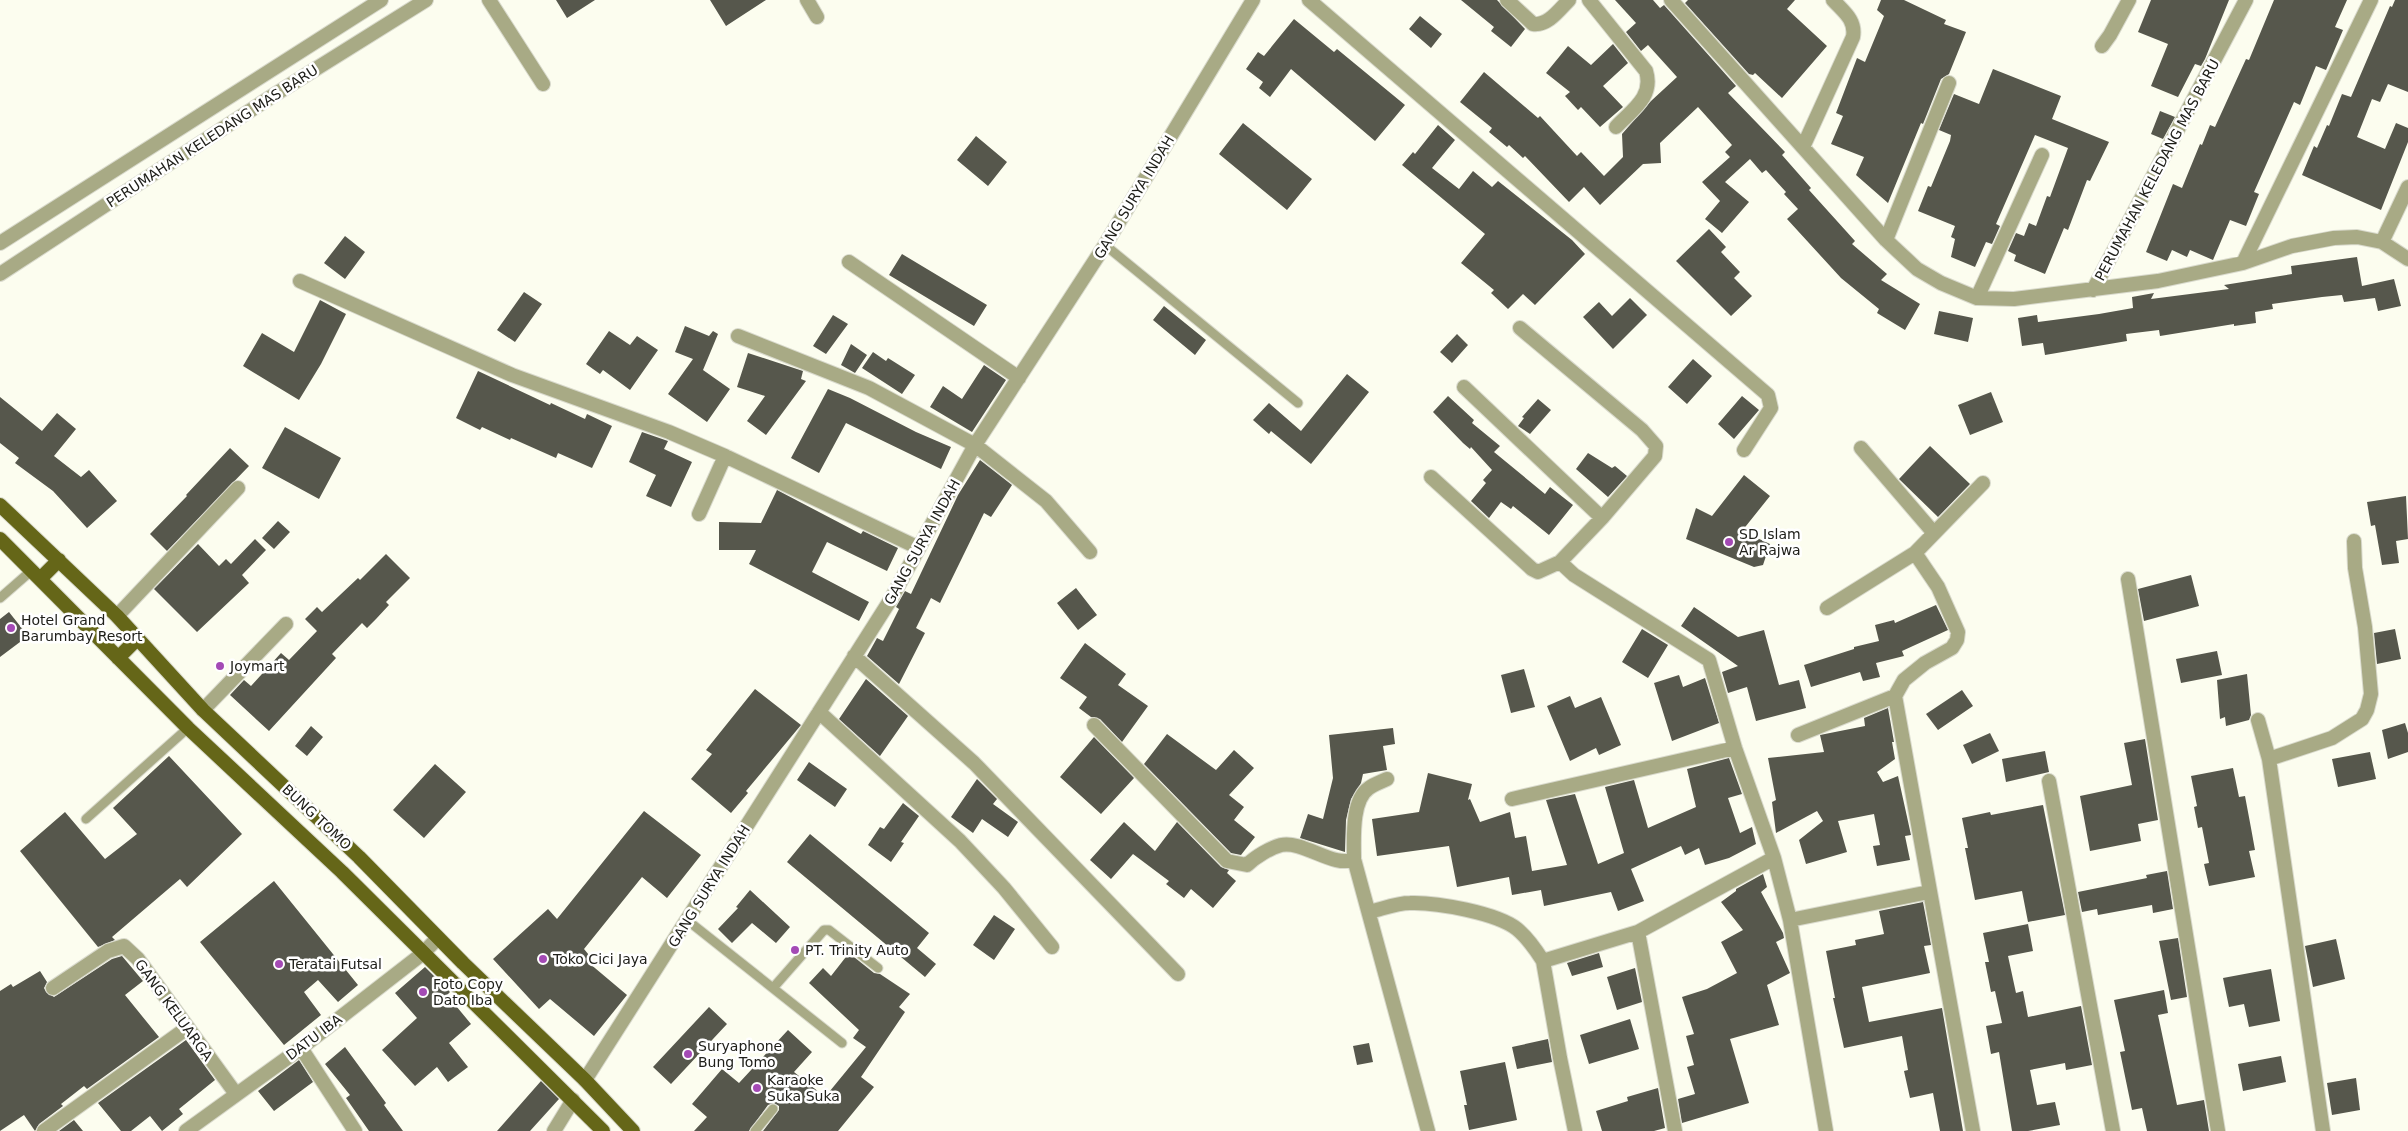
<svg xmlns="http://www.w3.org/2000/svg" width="2408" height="1131" viewBox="0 0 2408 1131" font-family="'DejaVu Sans',sans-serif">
<rect width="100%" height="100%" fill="#fcfdef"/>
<path fill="#56574c" d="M556 0H595L567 18Z
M710 0H766L726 26Z
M1461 0H1497L1525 29 1511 47 1491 31 1494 27Z
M1615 0H1653L1660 8 1664 5 1736 86 1728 93 1785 152 1782 155 1811 188 1809 190 1855 241 1852 244 1887 274 1881 280 1920 304 1905 330 1877 313 1879 309 1841 278 1787 219 1798 209 1784 194 1786 192 1766 170 1762 173 1750 159 1725 182 1749 202 1722 233 1705 219 1720 201 1702 182 1730 157 1725 152 1732 145 1698 107 1660 143 1661 163 1643 164 1600 205 1584 187 1569 202 1525 156 1523 158 1509 145 1507 147 1489 132 1492 128 1460 102 1484 72 1538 118 1540 116 1577 156 1581 152 1604 176 1623 157 1622 134 1651 101 1677 77 1648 45 1641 51 1626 32 1636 23Z
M1688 0H1795L1787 9 1827 46 1782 98 1755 73 1753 75 1749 74 1685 3Z
M1881 0H1904L1946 20 1944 24 1966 32 1949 74 1941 79 1923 124 1921 123 1888 203 1856 175 1864 157 1831 144 1843 116 1836 113 1857 58 1865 62 1884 16 1877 10Z
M2151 0H2229L2205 59 2201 66 2195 64 2178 97 2151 86 2168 44 2138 32Z
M2274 0H2347L2335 27 2343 30 2326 70 2316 66 2300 105 2294 102 2254 192 2259 194 2246 226 2230 220 2213 260 2190 250 2187 257 2172 250 2167 261 2146 252 2173 184 2182 188 2200 144 2202 145 2210 125 2215 127 2246 59 2249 60Z
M2395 0H2408V92L2388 84 2380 102 2372 99 2357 137 2385 149 2396 123 2408 128V142L2381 210 2302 175 2314 146 2317 148 2327 125 2329 126 2342 94 2351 97 2390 6 2392 7Z
M1420 16 1442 34 1431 48 1409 29Z
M1294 19 1334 52 1337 49 1405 105 1375 141 1291 69 1270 97 1259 88 1263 82 1246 69 1258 52 1264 56Z
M1613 44 1628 63 1603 86 1623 107 1600 127 1581 107 1578 110 1565 96 1570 92 1546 73 1568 46 1591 65Z
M1993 69 2061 96 2052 119 2109 142 2090 181 2087 180 2068 230 2064 228 2045 274 2014 261 2016 255 2008 251 2016 233 2024 236 2029 223 2036 226 2047 196 2050 197 2068 148 2035 135 1996 224 2000 226 1992 244 1986 242 1975 267 1951 257 1955 239 1951 237 1955 226 1918 211 1928 186 1931 187 1950 141 1951 135 1939 130 1954 94 1979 104Z
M2160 111 2175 117 2163 139 2151 134Z
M1243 123 1312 179 1287 210 1219 154Z
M1438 125 1455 140 1432 168 1459 189 1473 171 1492 187 1498 181 1572 240 1585 254 1535 305 1523 294 1508 309 1491 293 1494 290 1461 263 1485 234 1402 165 1413 152 1415 154Z
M976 136 1007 162 988 186 957 160Z
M1709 229 1726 247 1721 252 1740 272 1734 278 1752 296 1731 316 1676 261Z
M345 236 365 252 345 279 324 263Z
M902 254 987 305 974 326 889 275Z
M2357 257 2362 286 2394 279 2401 306 2378 311 2375 298 2344 302 2342 295 2322 297 2272 304 2273 309 2255 312 2256 323 2234 326V324L2160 336 2159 330 2126 334 2127 341 2045 355 2043 343 2022 346 2018 318 2037 315 2038 322 2099 314 2133 308 2132 297 2154 293 2151 299 2229 289 2224 285 2292 274 2291 266Z
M524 292 542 304 515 342 497 330Z
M1630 298 1647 315 1613 349 1583 317 1599 302 1612 316Z
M320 300 346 314 321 364 299 400 243 366 262 333 294 352Z
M1164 306 1206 340 1195 355 1153 320Z
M1939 311 1973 318 1968 342 1934 334Z
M833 315 848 324 826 354 813 346Z
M685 326 709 336 713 331 718 334 703 370 730 389 707 422 668 394 693 359 675 352Z
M609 331 630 345 637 336 658 350 630 390 603 370 600 374 586 364Z
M1457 334 1468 345 1452 363 1440 352Z
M851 344 867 355 855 373 841 365Z
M873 352 886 361 888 358 915 375 902 394 862 368Z
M748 353 803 371 801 379 806 381 766 435 747 421 765 396 737 387Z
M1693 359 1712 376 1687 404 1668 387Z
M984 365 1006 380 972 432 930 407 943 386 962 399Z
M478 371 550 405 551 403 585 419 587 414 612 426 592 468 558 453 556 458 511 438 510 440 482 427 480 430 456 418Z
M1347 374 1369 392 1311 464 1271 431 1269 434 1253 420 1269 403 1301 431Z
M828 389 850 398 916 432 951 447 941 469 846 423 819 473 791 458Z
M1991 392 2003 422 1970 435 1958 405Z
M1448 396 1474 420 1472 423 1500 446 1494 452 1545 494 1550 487 1573 505 1549 535 1513 506 1511 509 1501 502 1489 518 1471 501 1486 483 1483 480 1492 470 1471 447 1470 449 1463 443 1433 412Z
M1742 396 1759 410 1734 439 1718 424Z
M0 397 42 431 57 413 76 429 54 456 81 477 89 470 117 501 87 528 53 491 15 463 19 458 0 443Z
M1538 399 1551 410 1530 434 1518 426 1524 418 1522 417Z
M285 427 341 458 319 499 262 468Z
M642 432 668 441 664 449 692 462 671 507 646 496 656 475 629 462Z
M1930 446 1970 484 1938 517 1899 479Z
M230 448 249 466 167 551 150 534 187 496 186 495Z
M1588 453 1612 468 1615 466 1627 476 1608 497 1576 469Z
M980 460 1012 485 991 517 984 513 940 603 931 598 916 628 925 633 899 684 867 656 877 638 883 641 899 609 896 607 905 591 911 594 958 495Z
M1744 475 1770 496 1742 531 1770 544 1763 565 1754 567 1686 539 1696 508 1712 516Z
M777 490 861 534 863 531 898 548 887 571 827 542 812 572 869 602 859 621 749 564 756 550H719V522L761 523Z
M2406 496 2408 539 2396 541 2399 563 2382 565 2375 525 2371 526 2367 502Z
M278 521 290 532 274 549 262 538Z
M255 539 266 550 242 575 249 583 197 632 154 589 198 544 219 566 226 559 231 564Z
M386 554 410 578 386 602 389 605 376 619 367 628 362 623 332 654 336 658 269 731 230 695 244 680 251 686 281 653 289 660 317 631 305 619 317 607 322 612 358 578 360 580Z
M2191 575 2199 606 2144 621 2138 589Z
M1076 588 1097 615 1078 630 1057 603Z
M1936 605 1948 630 1902 651 1904 656 1876 663 1880 677 1863 681 1860 672 1811 687 1804 665 1854 649V647L1879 641 1875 625 1894 620 1895 623Z
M1694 607 1738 637 1764 630 1779 685 1799 680 1806 708 1756 721 1747 687 1728 693 1722 672 1738 666 1681 626Z
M9 612 28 636 0 657V619Z
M1642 629 1668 645 1648 678 1622 662Z
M2395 629 2401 659 2377 664 2374 633Z
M1085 643 1126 674 1118 685 1148 706 1122 742 1100 719 1091 717 1079 708 1087 697 1060 678Z
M2217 651 2222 675 2181 683 2176 659Z
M1524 669 1535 707 1511 713 1501 675Z
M2247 674 2251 715 2249 720 2226 726 2225 717 2220 719 2217 680Z
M1679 675 1683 687 1705 678 1719 723 1672 741 1654 683Z
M866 679 908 716 880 756 839 719Z
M755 689 801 725 746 791 748 793 731 813 691 779 712 754 706 750Z
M1962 690 1973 706 1938 730 1926 714Z
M1570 696 1575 708 1601 697 1621 745 1599 755 1596 748 1570 761 1547 706Z
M1888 708 1894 742H1892L1895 759 1877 772 1883 782 1898 776 1911 835 1905 836 1910 860 1877 866 1873 846 1880 845 1874 814 1838 821 1847 852 1806 864 1799 840 1823 821 1817 811 1776 833 1772 802 1776 800 1768 758 1824 752 1820 735 1865 726 1864 718Z
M2405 723 2408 733V752L2388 759 2382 730Z
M311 726 323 737 307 756 295 746Z
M1393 728 1395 744 1383 746 1387 770 1363 774 1361 783 1351 799 1346 820 1345 852 1300 838 1308 814 1323 819 1333 778 1329 735Z
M1990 733 1999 751 1972 764 1963 745Z
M1167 734 1216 770 1234 750 1254 768 1229 795 1244 807 1234 820 1255 837 1241 855 1231 853 1144 764Z
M1094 737 1134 778 1101 814 1060 777Z
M2145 739 2158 820 2138 824 2141 841 2090 851 2080 796 2132 785 2124 743Z
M2045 751 2049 772 2006 782 2002 759Z
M2370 752 2376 779 2338 787 2332 759Z
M169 756 242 834 187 887 180 879 112 937 115 940 98 947 20 851 65 812 105 859 137 834 113 808Z
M1729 758 1742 794 1728 798 1740 833 1752 827 1756 844 1729 858 1705 865 1699 848 1685 855 1681 846 1631 869 1644 901 1618 911 1611 892 1544 906 1541 890 1512 895 1509 877 1457 887 1449 846 1377 856 1372 819 1419 812 1428 773 1472 784 1468 800 1470 799 1480 822 1510 812 1515 838 1526 836 1532 871 1567 865 1546 800 1575 794 1598 864 1624 853 1605 787 1634 780 1648 828 1696 807 1687 769Z
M809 762 847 789 835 807 797 780Z
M435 764 466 792 424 838 393 810Z
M2233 768 2239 797 2245 796 2251 828 2255 850 2249 851 2255 877 2209 886 2204 864 2209 863 2202 827 2198 828 2194 807 2197 806 2191 776Z
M977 779 997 799 993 804 1018 822 1008 837 982 819 973 833 951 817Z
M903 803 919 816 901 842 904 843 891 862 868 845 880 827 884 829Z
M2043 805 2065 915 2028 922 2022 891 1975 900 1965 848H1968L1962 818 1990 812 1991 815Z
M644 811 701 855 667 898 642 877 584 949 593 960 589 963 627 995 594 1036 550 999 539 1009 493 959 548 909 557 919Z
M1124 822 1155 851 1177 822 1221 867 1229 870 1227 873 1236 881 1213 908 1191 889 1184 898 1166 884 1169 881 1133 854 1111 879 1090 860Z
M810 834 929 933 917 948 936 964 925 977 787 862Z
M2167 871 2173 909 2153 913 2152 905 2098 915 2097 909 2082 912 2078 892 2147 878 2146 875Z
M1763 874 1767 887 1761 892 1783 933 1784 938 1776 942 1790 973 1767 985 1779 1025 1730 1039 1749 1103 1682 1123 1678 1099 1695 1094 1687 1067 1694 1065 1686 1036 1694 1034 1682 997 1707 989 1737 973 1721 942 1743 930 1721 902 1736 891V889Z
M274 881 358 985 338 1002 318 980 304 992 321 1015 284 1045 200 942Z
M750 890 790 927 776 943 752 923 732 943 718 929 738 908 736 907Z
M1923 902 1931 945 1924 946 1930 973 1862 987 1869 1022 1942 1008 1963 1131H1940L1933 1093 1910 1098 1904 1071 1908 1070 1902 1036 1844 1048 1833 998H1835L1826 951 1856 945 1855 940 1884 934 1879 911Z
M994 915 1015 929 994 960 973 945Z
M2028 924 2033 951 2008 956 2016 993 2023 991 2028 1017 2081 1006 2092 1065 2066 1070 2065 1063 2030 1070 2037 1105 2055 1102 2060 1125 2028 1131H2012L1999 1052 1991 1054 1986 1026 2002 1023 1995 991 1991 992 1985 962H1989L1983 933Z
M2178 938 2187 997 2171 1000 2159 941Z
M2336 939 2345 979 2313 987 2305 946Z
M849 953 874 973 880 974 910 994 899 1007 905 1012 861 1077 874 1087 838 1131H763L779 1110V1106L774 1103 768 1105 749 1131H694L707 1117 692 1104 722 1069 739 1083 788 1030 812 1052 794 1072 825 1097 866 1047 853 1038 859 1030 809 983 823 968 831 976Z
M1599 953 1603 967 1572 976 1567 963Z
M122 956 143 981 125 995 159 1037 87 1089 84 1086 61 1104 63 1106 39 1124 35 1131 24 1115 0 1131V991L11 984 13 987 40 971 47 982 44 988 46 992 54 997 112 959Z
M425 967 450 992 447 995 471 1024 449 1043 468 1067 448 1082 437 1067 415 1086 382 1050 417 1018 395 993Z
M1635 968 1642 1002 1617 1010 1607 977Z
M2271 969 2280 1021 2249 1027 2244 1004 2229 1007 2223 978Z
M2164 990 2168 1013 2158 1015 2177 1105 2204 1100 2209 1131H2147L2142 1108 2132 1110 2120 1052 2125 1051 2114 1000Z
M709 1007 727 1024 671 1084 653 1067Z
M1630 1019 1639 1049 1589 1064 1580 1035Z
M1548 1039 1552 1062 1517 1069 1512 1047Z
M186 1040 215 1080 179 1109 183 1114 162 1131 150 1116 131 1131H121L98 1103Z
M1369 1043 1373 1062 1357 1065 1353 1046Z
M345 1047 386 1103 384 1105 403 1131H369L346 1098 350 1095 325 1064Z
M2281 1056 2286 1082 2243 1091 2238 1064Z
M299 1060 313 1082 274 1111 258 1091Z
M1505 1062 1517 1120 1469 1130 1464 1105H1467L1460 1071Z
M2356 1078 2360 1110 2332 1115 2327 1083Z
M541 1081 559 1099 530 1131H497Z
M1658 1088 1665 1128 1654 1131H1602L1596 1111 1628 1101 1627 1097Z
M74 1120 83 1131H59Z"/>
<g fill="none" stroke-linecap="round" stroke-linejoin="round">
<defs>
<path id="service" d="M1105 245 1298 403
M0 598 31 571
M86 819 188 728
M687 920 842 1043
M773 988 824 930H829L878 968
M755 1131 773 1109"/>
<path id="minor" d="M489 0 543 84
M807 0 817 17
M1309 0 1768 395 1771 408 1744 450
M1507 0 1533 24C1548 26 1559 10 1569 0
M1589 0 1646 71C1654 97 1632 110 1616 127
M1671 0 1886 240 1917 269 1941 283 1977 298 2014 299 2158 281 2243 263 2292 246 2334 238 2357 237 2382 242 2408 259
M2102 46 2110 35 2129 0
M1803 147 1853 37C1856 20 1844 12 1833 0
M1886 240 1949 83
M2382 242 2408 187
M0 243 381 0
M849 262 1019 378
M2243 263 2371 0
M0 274 274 95 426 0
M300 281 512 375 669 432 725 456 919 548
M2093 290 2246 0
M1977 298 2042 155
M1520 328 1642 430 1656 446 1655 456 1602 518 1560 562
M738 336 869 388 975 445 1046 501 1090 552
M1464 387 1602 518
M1861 448 1933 532
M1431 477 1532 569 1538 572 1560 562 1574 575 1709 660 1735 748 1774 858 1790 920 1826 1131
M699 514 725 456
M1915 553 1983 483
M2128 579 2218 1131
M1827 608 1915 553 1938 587 1958 632 1957 640 1952 648 1925 663 1904 680 1895 696
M117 616 238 488
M854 656 974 763 1178 974
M203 710 286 624
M819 712 960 841 1004 888 1052 947
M2258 720 2269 759 2323 1131
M1094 725 1227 861 1247 865C1255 857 1270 848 1281 845 1303 840 1335 869 1354 859 1354 840 1351 800 1369 788 1374 784 1381 782 1387 779
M1798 735 1895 696 1973 1131
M2269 759 2332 738 2362 719 2367 710 2371 694 2365 627 2355 568 2354 541
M2049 781 2113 1131
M1512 799 1735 748
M1354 859 1428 1131
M1369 912C1382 909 1397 903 1410 903 1436 902 1497 913 1517 929 1528 938 1536 950 1543 961L1560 1058 1575 1131
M1790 920 1929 892
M1638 932 1675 1131
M1543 961 1638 932 1774 858
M53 988 108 951 124 946 138 959 236 1094
M301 1048 355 1131
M585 1080 891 599 975 445 1105 245 1253 0
M44 1131 187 1028
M186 1131 301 1048 422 954 438 938
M554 1131 573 1100"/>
<path id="primary" d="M0 505 117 616 203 710 359 857 463 963 585 1080 633 1131
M0 539 188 728 342 872 603 1131
M40 579 59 560
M118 658 138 638"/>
</defs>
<use href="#service" stroke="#d9dacd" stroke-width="11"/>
<use href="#minor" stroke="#d9dacd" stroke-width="16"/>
<use href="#primary" stroke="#d9dacd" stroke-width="16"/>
<use href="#service" stroke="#a8aa85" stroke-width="9"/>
<use href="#minor" stroke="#a8aa85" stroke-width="14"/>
<use href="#primary" stroke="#656618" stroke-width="14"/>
</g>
<g fill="#a44ab5" stroke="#fff" stroke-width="2">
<circle cx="1729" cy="542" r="5"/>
<circle cx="11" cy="628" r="5"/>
<circle cx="220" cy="666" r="5"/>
<circle cx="795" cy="950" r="5"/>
<circle cx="543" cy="959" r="5"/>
<circle cx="279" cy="964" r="5"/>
<circle cx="423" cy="992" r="5"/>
<circle cx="688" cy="1054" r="5"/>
<circle cx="757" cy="1088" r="5"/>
</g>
<g text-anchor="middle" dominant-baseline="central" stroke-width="5" stroke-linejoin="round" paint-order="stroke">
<g font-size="14" fill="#20201b" stroke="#fff">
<text transform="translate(212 136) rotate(-33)">PERUMAHAN KELEDANG MAS BARU</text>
<text transform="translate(2157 170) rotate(-62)">PERUMAHAN KELEDANG MAS BARU</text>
<text transform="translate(1134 197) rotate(-59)">GANG SURYA INDAH</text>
<text transform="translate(922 542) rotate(-61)">GANG SURYA INDAH</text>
<text transform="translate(317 817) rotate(43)">BUNG TOMO</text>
<text transform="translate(709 886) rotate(-58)">GANG SURYA INDAH</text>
<text transform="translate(174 1010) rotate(54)">GANG KELUARGA</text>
<text transform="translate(314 1037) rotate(-37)">DATU IBA</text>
</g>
<g font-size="14" fill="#20201b" stroke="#fff" text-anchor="start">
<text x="1739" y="534">SD Islam<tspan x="1739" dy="16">Ar Rajwa</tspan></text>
<text x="21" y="620">Hotel Grand<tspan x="21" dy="16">Barumbay Resort</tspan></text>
<text x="230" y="666">Joymart</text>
<text x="805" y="950">PT. Trinity Auto</text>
<text x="553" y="959">Toko Cici Jaya</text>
<text x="289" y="964">Teratai Futsal</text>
<text x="433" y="984">Foto Copy<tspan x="433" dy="16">Dato Iba</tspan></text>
<text x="698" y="1046">Suryaphone<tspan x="698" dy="16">Bung Tomo</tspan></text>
<text x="767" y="1080">Karaoke<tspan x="767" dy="16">Suka Suka</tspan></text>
</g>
</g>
</svg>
